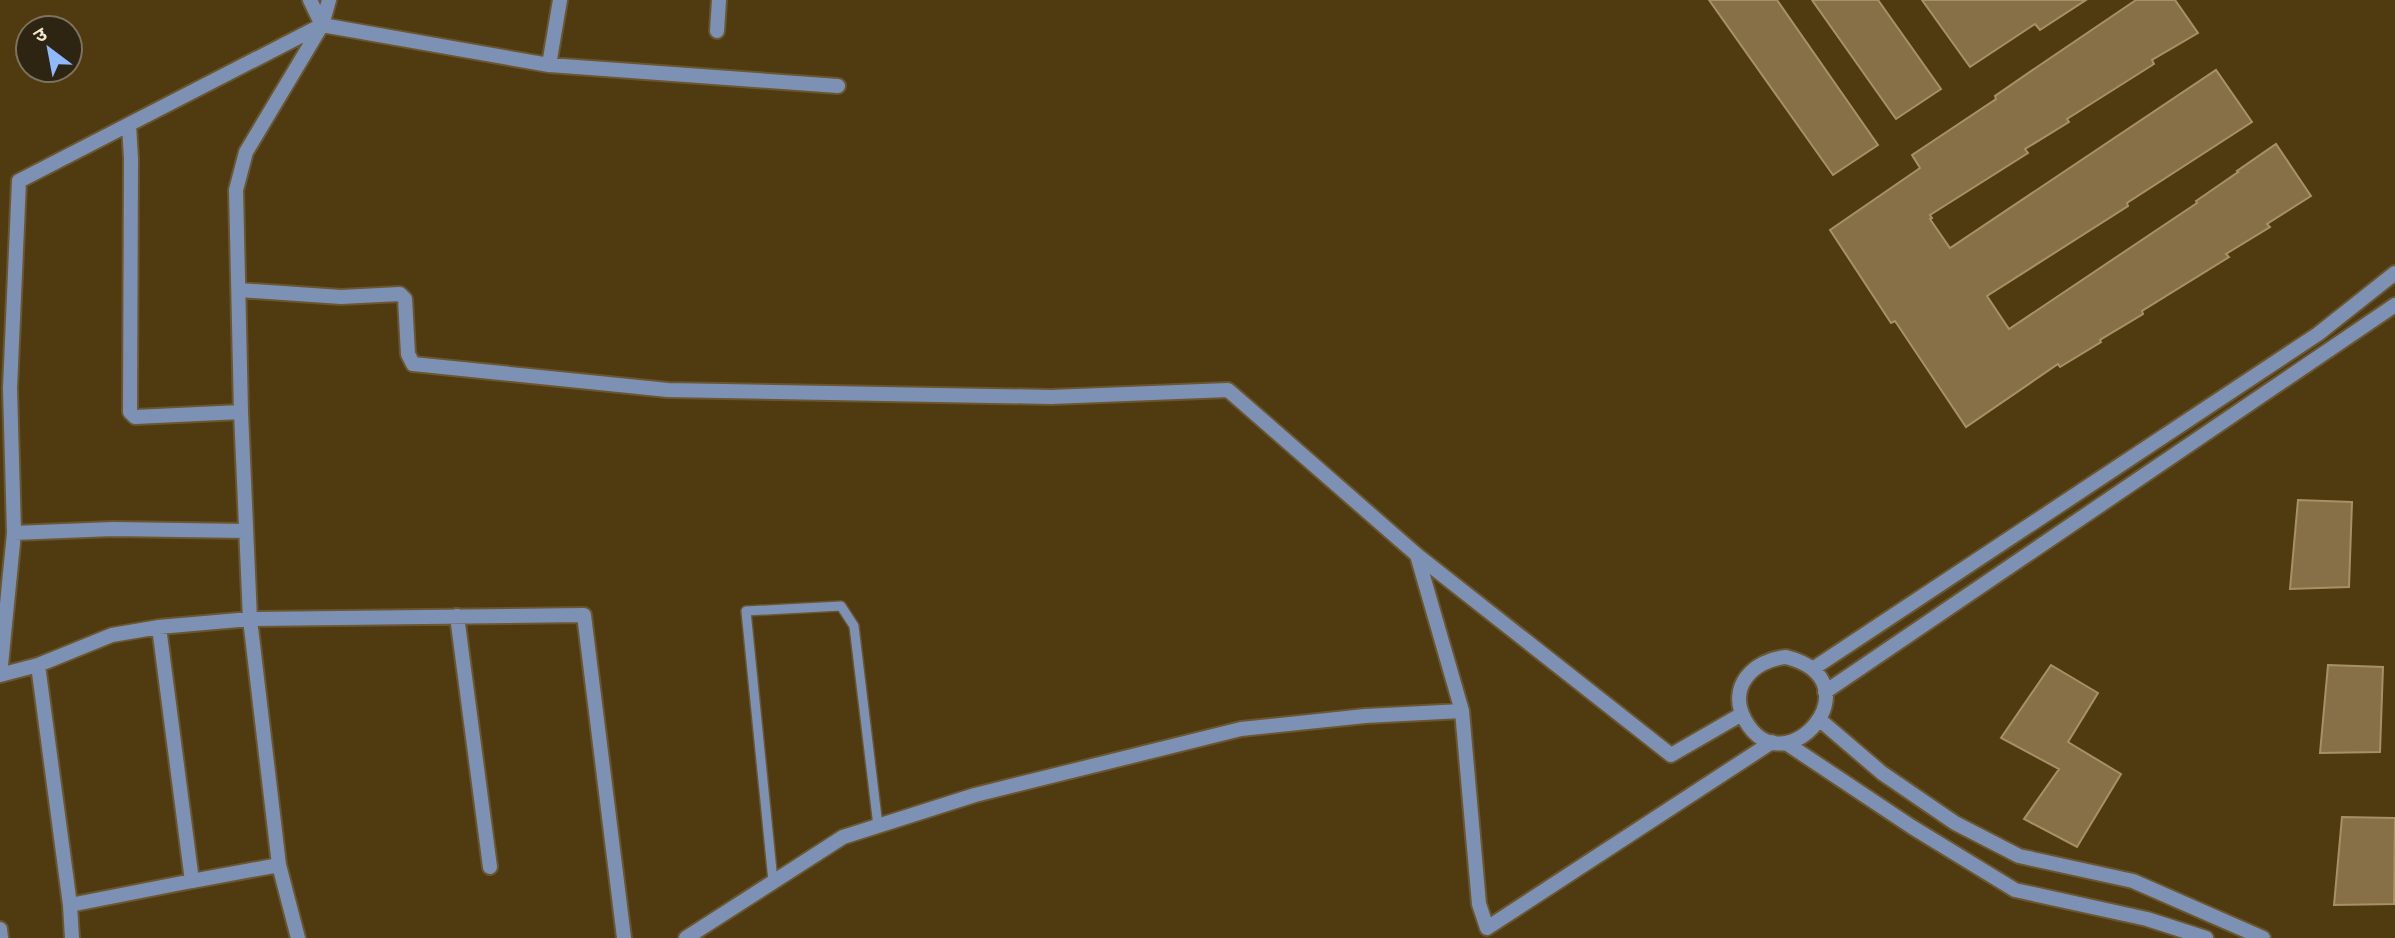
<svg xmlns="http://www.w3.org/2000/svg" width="2395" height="938" viewBox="0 0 2395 938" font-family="'Roboto Condensed','Noto Sans Devanagari',sans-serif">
<rect width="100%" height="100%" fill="#503a10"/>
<path fill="#877047" stroke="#a89066" stroke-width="2" d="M1709 0H1777L1878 145 1833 175Z
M1812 0H1878L1941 89 1896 119Z
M1922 0H2086L2040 30 2035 24 1970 67Z
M2136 0H2175L2198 33 2152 60 2154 64 2067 119 2069 122 2025 149 2028 153 1930 215 1932 218 1930 219 1950 248 2216 70 2252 122 2127 203 2128 206 1987 296 2009 329 2197 203 2196 201 2238 172 2237 171 2276 144 2311 196 2267 224 2270 227 2226 254 2229 257 2142 311 2143 314 2100 340 2101 342 2060 367 2058 364 1966 427 1895 321 1891 323 1830 230 1920 168 1912 155 1996 99 1995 96 2037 67Z
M2298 500 2352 502 2349 587 2290 589Z
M2051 665 2098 693 2068 742 2121 774 2077 847 2024 819 2059 769 2001 738Z
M2328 665 2383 667 2380 752 2320 753Z
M2342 817 2395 818 2394 904 2334 905Z"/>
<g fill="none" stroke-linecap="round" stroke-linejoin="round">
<defs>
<path id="service" d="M773 881 746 611 841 606 854 626 878 826"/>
<path id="minor" d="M322 25 549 65 838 86
M717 31 719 0
M549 65 560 0
M129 125 131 159 130 412 135 417 241 412
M239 290 341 297 400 294 405 299 408 354 413 364 668 390 1051 397 1228 390 1417 555 1462 711 1479 904 1487 928 1772 742
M14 533 113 529 246 531
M1417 555 1671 755 1742 714
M457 616 490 867
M1786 657C1880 681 1784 791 1745 720 1727 687 1753 660 1786 657Z
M38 665 70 905 72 938
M1814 668 2318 334 2395 273
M0 675 38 665 112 635 159 627 250 619 584 615 624 938
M0 675 14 533 10 388 19 181 322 25 329 0
M1825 692 2395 305
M1820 720 1882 773 1955 823 2019 856 2133 881 2263 938
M1786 743 1912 827 2015 890 2147 919 2206 938
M192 881 279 865
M70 905 192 881 159 627
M0 929 1 938
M298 938 279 865 250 619 241 412 236 190 246 152 322 25 310 0
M686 938 843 837 975 795 1241 729 1365 716 1462 711"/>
</defs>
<use href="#service" stroke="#6a562f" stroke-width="12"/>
<use href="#minor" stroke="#6a562f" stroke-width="18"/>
<use href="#service" stroke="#7d91b4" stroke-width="9"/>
<use href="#minor" stroke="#7d91b4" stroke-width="14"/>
</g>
<g transform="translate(49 49) rotate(328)"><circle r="33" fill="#2d2412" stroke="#7c725e" stroke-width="2"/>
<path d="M0-5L12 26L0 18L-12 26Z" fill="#90b8fd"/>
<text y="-10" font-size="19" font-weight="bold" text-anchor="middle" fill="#f3e6d0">उ</text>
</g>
</svg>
